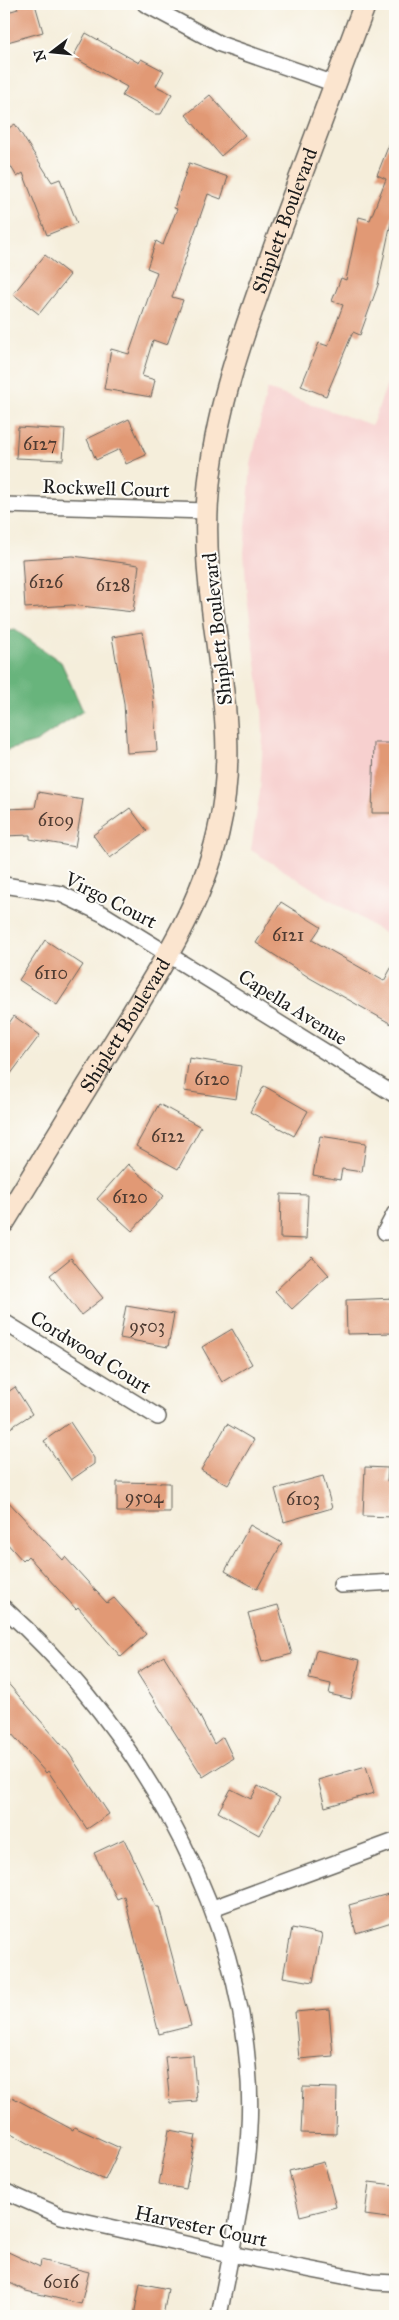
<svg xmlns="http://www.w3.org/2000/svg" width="399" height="2320" viewBox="0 0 399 2320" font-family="'IM FELL Great Primer',serif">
<rect width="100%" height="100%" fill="#fdfcf7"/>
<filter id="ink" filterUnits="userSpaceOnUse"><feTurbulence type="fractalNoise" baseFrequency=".02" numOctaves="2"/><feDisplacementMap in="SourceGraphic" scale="10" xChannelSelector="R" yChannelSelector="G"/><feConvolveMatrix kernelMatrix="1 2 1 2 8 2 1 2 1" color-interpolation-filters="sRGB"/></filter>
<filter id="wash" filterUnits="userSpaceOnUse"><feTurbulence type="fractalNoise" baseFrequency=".0096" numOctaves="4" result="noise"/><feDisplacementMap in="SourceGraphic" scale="20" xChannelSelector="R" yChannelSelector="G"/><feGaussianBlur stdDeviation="1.12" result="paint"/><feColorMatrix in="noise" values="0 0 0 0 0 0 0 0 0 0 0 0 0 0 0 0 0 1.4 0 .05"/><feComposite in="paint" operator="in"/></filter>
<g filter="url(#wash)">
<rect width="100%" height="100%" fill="#f5eedb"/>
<path fill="#f7d0cf" d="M395 362V940L251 850 260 791 263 738 262 707 247 597 244 553 251 465 267 389 372 425Z"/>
<path fill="#68b47c" stroke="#42684c" d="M15 630 61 662 83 711 36 742 4 751V632Z"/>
<g id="blocks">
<path fill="#e19975" d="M16 4H35L43 32 4 43V13L18 9Z
M86 33 139 63 141 59 164 71 156 86 172 94 161 114H155L122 96 127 87 73 57Z
M210 95 245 135 221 156 186 115Z
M15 124 52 182 60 179 77 223 47 235 23 173 17 177 4 155V131Z
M394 132 395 203 378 285 360 335 353 332 326 396 301 386 319 343 328 346 343 305 332 301 341 278 346 280 359 217 370 220 386 179 377 175Z
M189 163 228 177 221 199 208 194 172 297 183 300 167 345 153 340 142 376 155 380 151 397 104 389 111 349 129 354 157 272 147 268 156 241 163 245 177 209 174 208Z
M45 255 70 275 39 314 13 294Z
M129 419 146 455 126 464 120 449 96 460 87 439Z
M18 427 65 430 63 460 16 458Z
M73 556 139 565 133 612 72 605 25 608 22 559Z
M142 632 153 695 157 751 127 753 124 703 112 637Z
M374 743H395V813H372Z
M38 792 83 800 75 847 30 839V835L4 836V809L35 808Z
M130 808 147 831 110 858 93 835Z
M281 902 321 927 312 940 384 981 395 961V1026L310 978 256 943Z
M45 940 83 965 57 1005 19 980Z
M14 1016 40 1035 4 1083V1030Z
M189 1058 241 1066 236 1099 184 1091Z
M264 1086 308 1111 294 1136 250 1112Z
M159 1104 201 1127 178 1169 136 1146Z
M320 1136 366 1143 362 1172 342 1169 340 1180 313 1175Z
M128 1164 164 1196 132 1231 97 1199Z
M281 1194 308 1195 306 1239 280 1238Z
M312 1256 329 1275 292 1309 275 1291Z
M71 1258 103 1298 81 1315 50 1275Z
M395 1298V1333L347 1334 346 1300Z
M126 1306 174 1314 168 1347 120 1338Z
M232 1329 252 1364 222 1382 202 1347Z
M15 1387 32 1414 4 1432V1395Z
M70 1422 94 1458V1464L71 1480 44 1441Z
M227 1424 254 1440 228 1485 201 1470Z
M365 1467 388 1468 387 1481 395 1482V1517L363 1516Z
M323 1476 332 1508 284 1522 275 1489Z
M117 1482 170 1483V1512H117Z
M4 1497 63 1560 65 1557 107 1603 114 1598 146 1634 121 1657 78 1607 76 1609 28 1556 23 1561 4 1540Z
M250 1525 282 1543 257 1589 225 1571Z
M278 1605 292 1654 262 1662 248 1613Z
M316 1650 360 1660 351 1699 329 1694 331 1684 309 1679Z
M164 1656 192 1701 214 1744 223 1737 233 1758 203 1777 137 1673Z
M4 1679 68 1752 109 1814 87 1829 48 1771 46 1773 4 1725Z
M366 1766 374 1793 325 1807 318 1780Z
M258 1786 280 1798 259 1835 218 1812 231 1789 251 1799Z
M124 1839 156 1907H159L191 2026 159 2034 124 1896 117 1899 94 1853Z
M392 1893 395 1905V1921L356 1933 349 1905Z
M292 1928 322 1934 313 1982 283 1977Z
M329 2009 333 2056 299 2059 295 2012Z
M193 2055 197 2101 170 2103 165 2057Z
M303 2087 337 2088 336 2134 301 2133Z
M12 2097 73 2130 74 2127 120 2148 105 2180 40 2150 4 2129V2112Z
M169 2130 196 2135 186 2189 159 2184Z
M324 2162 336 2207 300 2216 289 2171Z
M369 2182 395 2185V2219L365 2215Z
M4 2250 40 2267 41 2260 89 2272 81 2304 26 2291 4 2280Z
M140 2283 168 2289 163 2316H134Z"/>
</g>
</g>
<g filter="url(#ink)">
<use href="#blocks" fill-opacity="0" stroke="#68665f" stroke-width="1"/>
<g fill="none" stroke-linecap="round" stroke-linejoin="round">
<defs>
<path id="street" d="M145 4 220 44 335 84
M4 505 207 511
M4 885 61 894 103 914 395 1095
M385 1232 395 1213
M4 1322 158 1417
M341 1585 395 1582
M4 1608C131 1722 234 1895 248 2067 256 2151 234 2234 219 2316
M213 1908 395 1841
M4 2191 61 2216 230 2254 374 2282 395 2283"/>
<g id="secondary">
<path id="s1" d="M4 1222C42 1161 79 1099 117 1038 157 973 201 908 218 833 246 716 198 611 208 495 215 405 248 321 278 237 307 159 336 81 365 4"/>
</g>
</defs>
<use href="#street" stroke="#68665f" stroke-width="18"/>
<use href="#secondary" stroke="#68665f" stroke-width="24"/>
<use href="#street" stroke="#fff" stroke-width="15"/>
<use href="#secondary" stroke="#fbe5cf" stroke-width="21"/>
</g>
</g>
<g text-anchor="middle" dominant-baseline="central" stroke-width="4" stroke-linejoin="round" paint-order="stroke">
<g font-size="18" fill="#4d3b32">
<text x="40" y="444">6127</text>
<text x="46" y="582">6126</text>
<text x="113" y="585">6128</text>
<text x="56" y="820">6109</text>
<text x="288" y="935">6121</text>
<text x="51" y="973">6110</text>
<text x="212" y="1079">6120</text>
<text x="168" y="1136">6122</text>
<text x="130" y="1197">6120</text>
<text x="147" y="1326">9503</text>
<text x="144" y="1497">9504</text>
<text x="303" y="1499">6103</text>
<text x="61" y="2282">6016</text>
</g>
<g font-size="20" fill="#1c1c1c" stroke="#fdfcf7">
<text stroke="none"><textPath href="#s1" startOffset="1071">Shiplett Boulevard</textPath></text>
<text transform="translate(106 488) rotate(2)">Rockwell Court</text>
<text transform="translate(217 629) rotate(-96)">Shiplett Boulevard</text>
<text transform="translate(111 900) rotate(27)">Virgo Court</text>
<text transform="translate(293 1007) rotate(32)">Capella Avenue</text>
<text stroke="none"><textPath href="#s1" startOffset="231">Shiplett Boulevard</textPath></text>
<text transform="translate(91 1352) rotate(32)">Cordwood Court</text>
<text transform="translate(201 2226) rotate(12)">Harvester Court</text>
</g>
</g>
<rect width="399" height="2320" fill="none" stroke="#fdfcf7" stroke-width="20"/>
<g transform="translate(52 52) rotate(254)" stroke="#fdfcf7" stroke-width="4" paint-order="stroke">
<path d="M0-4L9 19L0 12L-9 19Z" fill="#1c1c1c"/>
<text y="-8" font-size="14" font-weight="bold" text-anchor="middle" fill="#1c1c1c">N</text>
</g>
</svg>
